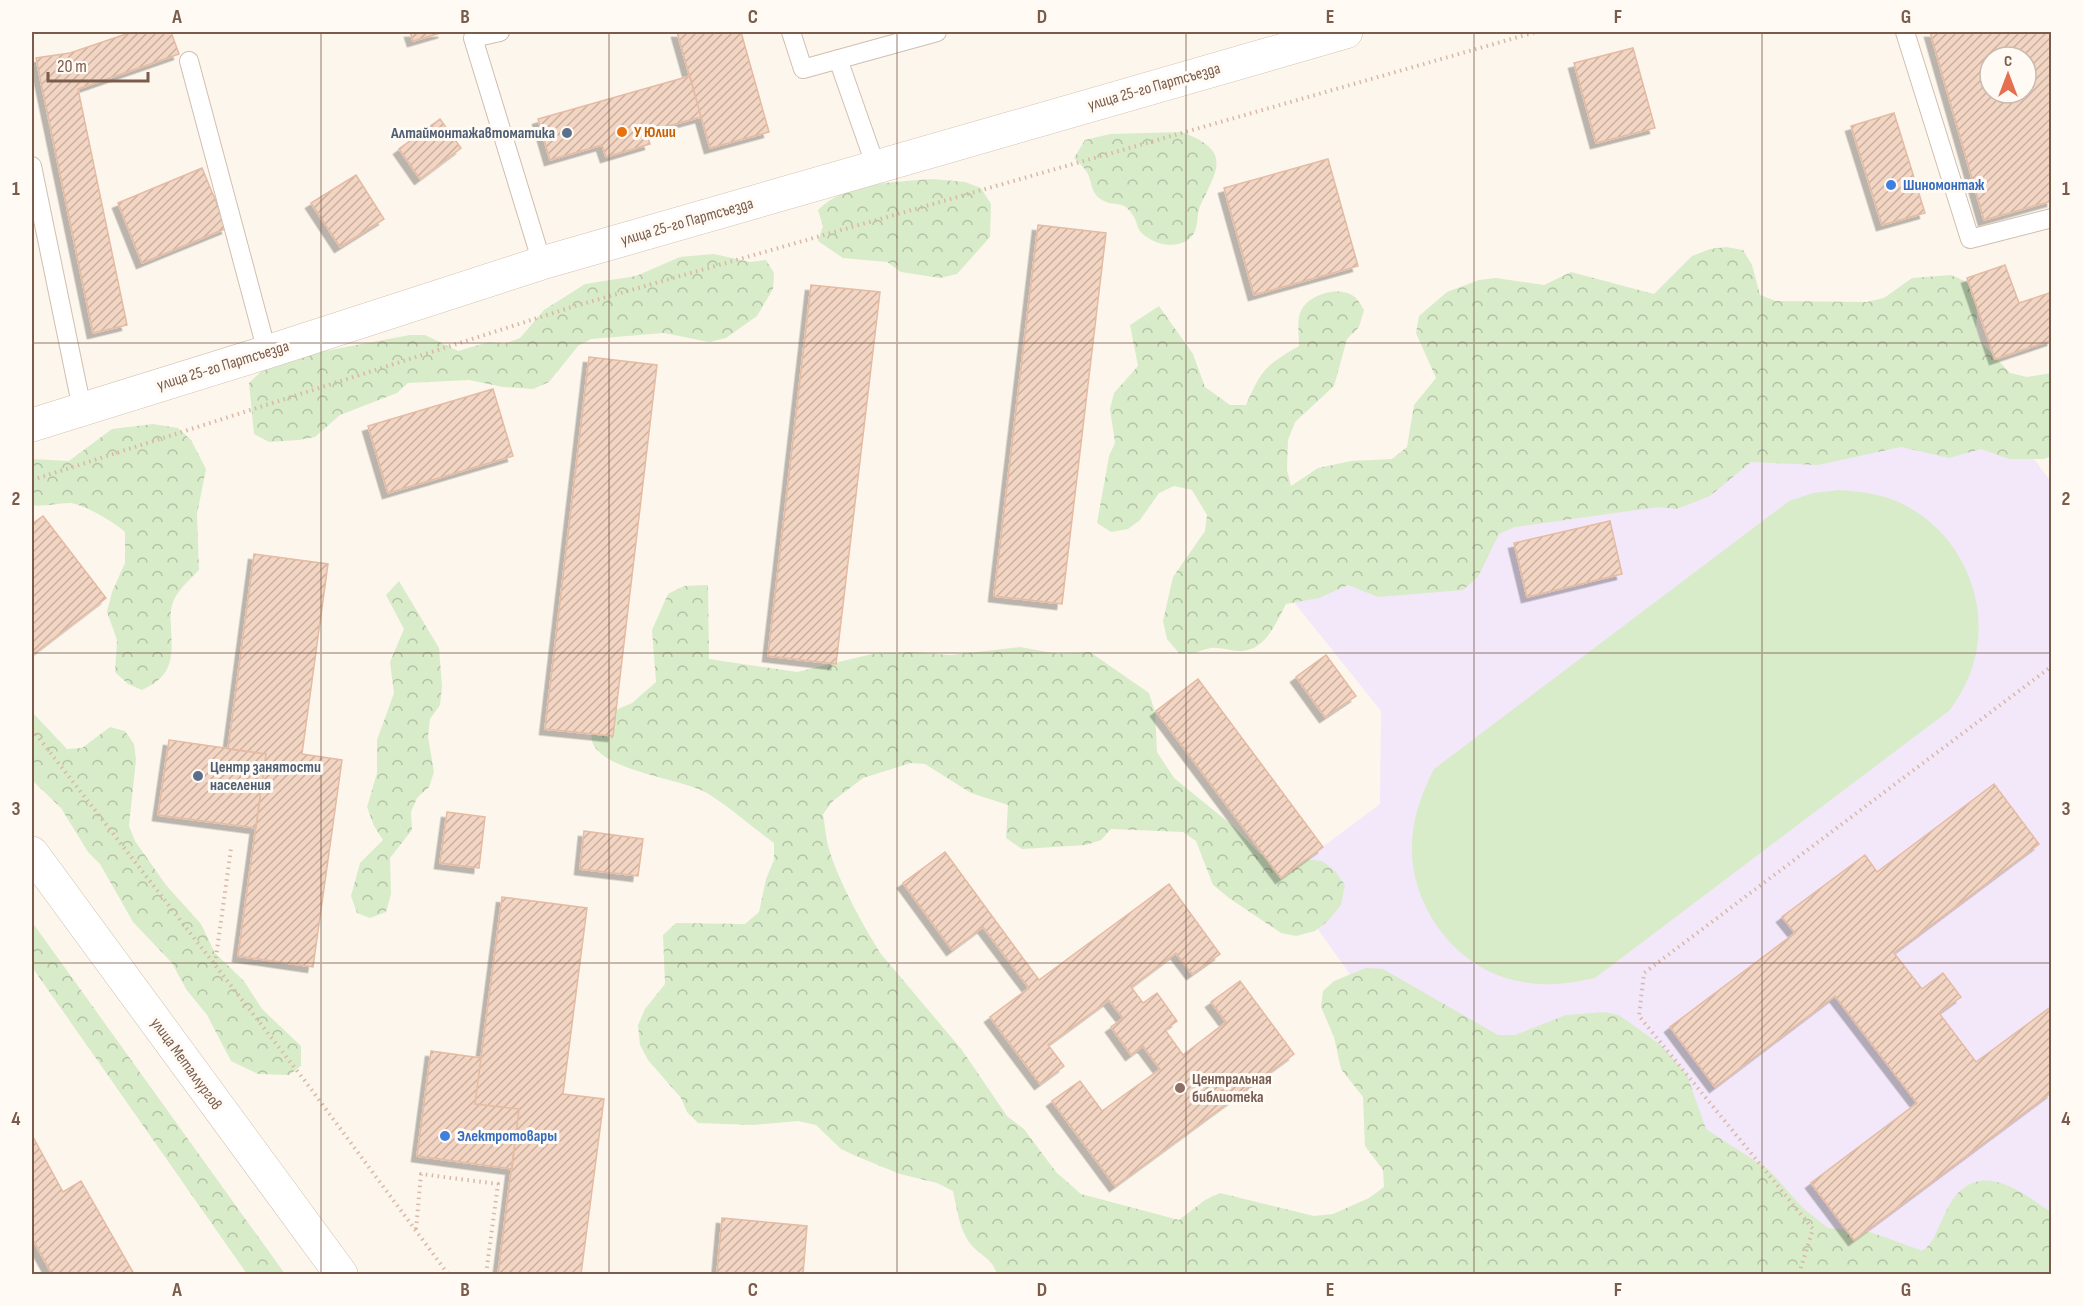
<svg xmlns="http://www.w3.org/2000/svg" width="2083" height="1306" viewBox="0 0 2083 1306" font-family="'Sofia Sans Condensed',sans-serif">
<defs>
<pattern id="forest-crowns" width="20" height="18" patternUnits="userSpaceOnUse" patternTransform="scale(1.5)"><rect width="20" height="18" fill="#d8ecc9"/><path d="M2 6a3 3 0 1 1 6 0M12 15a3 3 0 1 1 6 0" fill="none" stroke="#b4c2a5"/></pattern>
<pattern id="building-hatch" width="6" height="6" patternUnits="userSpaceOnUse" patternTransform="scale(1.5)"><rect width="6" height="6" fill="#f3d5c3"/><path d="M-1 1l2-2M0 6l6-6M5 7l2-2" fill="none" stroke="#cab0a1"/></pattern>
<filter id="shadow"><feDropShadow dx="-5.5" dy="5.5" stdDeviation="0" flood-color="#0004"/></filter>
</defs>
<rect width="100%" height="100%" fill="#fdf6ec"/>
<path fill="#f3e8fa" d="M1943 335 2051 482V1274H1565L1281 878 1380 804 1381 711 1285 591Z"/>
<path fill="#d8ecc9" d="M1839 490C1856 491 1872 493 1888 498 1955 521 1994 597 1973 665 1968 682 1960 695 1950 710L1595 978C1568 984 1544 987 1518 981 1456 969 1409 905 1412 843 1413 816 1422 793 1434 769L1789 501 1813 493Z"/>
<path fill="url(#forest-crowns)" d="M1182 132C1231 151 1219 167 1200 206 1197 214 1198 220 1196 228 1191 248 1164 248 1150 239 1134 230 1140 225 1132 214 1123 200 1116 207 1104 201 1089 194 1093 180 1086 171 1083 166 1078 162 1074 158L1085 140 1110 134Z
M933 179 965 182 981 188 991 204 990 237 957 274 940 278 901 272 887 262 843 258 818 241 823 226 818 210C846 182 895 182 933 179Z
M1726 247 1743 250 1752 265 1760 295 1776 301 1867 302 1884 298 1912 278 1951 275 1967 282 1978 297 1976 328 1982 343 2010 373 2027 377 2051 373V456L2044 459H2009L1981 449 1949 458 1901 447 1818 465 1751 462 1710 496 1677 509 1658 507 1515 527 1499 534 1478 577 1463 590 1378 597 1348 585 1319 598 1286 604C1276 623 1265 652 1239 651 1230 651 1220 647 1211 648 1196 651 1196 655 1179 653L1167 639 1163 621 1173 577 1205 531 1207 515 1192 490 1174 486 1159 493 1140 520 1128 529 1111 532 1097 523 1109 456 1115 443 1110 409 1114 393 1138 366 1130 325 1159 306 1193 354 1205 387 1230 405H1246C1262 369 1265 366 1299 346 1299 336 1297 322 1300 313 1307 294 1341 284 1356 298 1359 301 1362 307 1364 310L1359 327 1347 339 1334 386 1295 422 1288 440 1287 470 1291 486 1318 468 1351 461 1392 459 1407 447 1414 405 1436 378 1416 333 1419 316 1447 292 1479 280 1496 278 1544 285 1571 272 1654 294 1692 256 1710 249Z
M714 254 750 262 766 260 774 273 773 289 757 316 726 338 709 342 664 333 591 339 578 346 549 382 533 389 503 387 469 380 408 383 397 393 340 415 315 437 299 440 269 442 254 434 249 383 272 361 410 335H425L458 351 489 342 504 344 520 338 544 310 585 284 636 276 680 257Z
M153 424 178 428 191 440 206 469 197 514 199 570C188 582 173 593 171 611 170 617 171 624 171 629 173 660 172 676 142 690L128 684 115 672 117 640 107 612 112 592 125 563V532C116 523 83 504 70 503 57 503 45 507 32 505V459L69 461 112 429Z
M399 581 439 648 442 686 440 705 430 719 428 737 434 772 429 787 417 798 411 812 412 830 390 858 391 894 386 912 370 918 357 913 351 896 360 863 383 840 374 826 367 807 377 773V740L394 693 390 662 404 629 386 595Z
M708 585 709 659 797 672 872 654 914 652 950 655 1020 647 1058 654 1090 652 1149 693 1155 712 1157 752 1174 778 1233 826 1260 854 1322 861 1335 871 1345 885 1341 905 1329 920 1315 931 1296 936 1281 933 1229 898 1213 885 1196 841 1183 832 1111 829 1101 840 1086 845 1022 849 1006 838 1008 805 971 793 925 764 911 763 863 778 833 801 823 814C825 826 826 840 830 852 839 882 864 927 881 954L962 1050 1007 1116 1024 1129 1056 1172 1081 1194 1179 1220 1205 1200 1220 1193 1314 1216 1333 1214 1369 1198 1384 1187 1383 1170 1365 1146 1363 1097 1341 1069 1334 1037 1321 1007 1323 991 1334 981 1366 968 1383 969 1498 1035H1515L1566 1015 1604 1012 1619 1015 1662 1046 1687 1075 1706 1129 1769 1170 1804 1209 1828 1228 1870 1232 1923 1251C1936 1239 1934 1235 1942 1220 1946 1211 1952 1198 1959 1192 1988 1163 2026 1196 2051 1212V1274H997C991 1256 980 1257 969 1242 959 1228 957 1208 953 1191L937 1183 900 1174 856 1156 841 1149 816 1125 798 1121 753 1125 698 1123 687 1112 681 1098 648 1060 640 1045 638 1025 645 1009 665 984 663 935 676 923 745 924 759 912 766 879 774 860V843C752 827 731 808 707 793 684 779 600 771 592 741 591 737 592 731 592 727L602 716 632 703 656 682 652 630 668 594 684 586Z
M32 712 67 749 82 748 110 727 125 731 134 744 136 760 129 826 135 841 166 885 201 924 215 953 244 981 262 1009 301 1046V1066L289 1075 258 1074 231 1061 207 1015 186 989 172 963 133 922 100 864 88 852 61 808 35 783 32 777Z
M32 922 285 1274H247L32 967Z"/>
<path fill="url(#building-hatch)" stroke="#e6bba3" stroke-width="1.5" fill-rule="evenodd" filter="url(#shadow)" d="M132 32H171L179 54 78 89 127 325 93 333 36 58 70 53Z
M410 32H444L413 41Z
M677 32H741L769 132 710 148Z
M1930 32H2052V201L1984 220ZM1990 57H2026V93H1990Z
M1633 48 1655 128 1596 143 1574 63Z
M690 76 701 117 646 132 650 144 606 157 602 145 550 160 538 119Z
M1894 113 1925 213 1882 225 1851 126Z
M440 119 461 148 420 179 399 149Z
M1328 159 1358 266 1254 295 1224 188Z
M202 168 227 228 142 263 118 203Z
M356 175 384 219 340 247 311 203Z
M1038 225 1106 233 1062 604 994 596Z
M2005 265 2019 303 2052 292V340L1995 359 1967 278Z
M811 285 880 292 836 664 768 656Z
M589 357 657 365 613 736 545 729Z
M493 389 513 456 388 493 368 426Z
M43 516 106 598 32 655V524Z
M1610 521 1622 574 1527 597 1514 543Z
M254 554 328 564 302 754 342 760 313 967 238 956 266 754 228 749Z
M1326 655 1356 696 1325 717 1296 677Z
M1198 679 1323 847 1281 878 1156 711Z
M169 740 266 754 256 828 158 815Z
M1994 784 2039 844 1894 953 1922 989 1943 973 1961 997 1939 1013 1976 1062 2052 1006V1092L1854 1240 1811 1183 1917 1103 1835 996 1715 1087 1670 1027 1795 933 1782 917 1865 855 1877 872Z
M447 812 485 817 479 868 440 863Z
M584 831 643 839 638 876 580 869Z
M945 852 1039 980 1169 884 1220 954 1192 974 1176 953 1131 987 1143 1003 1157 993 1177 1021 1165 1030 1183 1055 1226 1022 1211 1002 1240 981 1294 1054 1115 1186 1052 1101 1080 1081 1102 1111 1160 1069 1143 1046 1131 1055 1111 1027 1123 1018 1109 1000 1048 1045 1064 1066 1040 1084 990 1017 1029 988 983 927 952 950 903 883Z
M502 897 587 908 563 1094 604 1099 581 1274H498L519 1109 475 1104Z
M431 1051 481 1058 475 1104 519 1109 512 1169 417 1156Z
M32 1135 63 1192 81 1181 134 1274H52L32 1238Z
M722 1218 807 1226 803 1274H717Z"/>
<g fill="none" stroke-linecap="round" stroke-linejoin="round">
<defs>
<path id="lane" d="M500 32 473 38 542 263
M791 32 803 69 937 32
M1905 32 1970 239 2052 218
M838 59 876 167
M189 61 267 352
M32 166 82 409"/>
<path id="street" d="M32 853 341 1274"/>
<path id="secondary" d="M32 425 267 352 542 263 1346 32"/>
</defs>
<use href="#lane" stroke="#d1beb0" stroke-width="20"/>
<use href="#street" stroke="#d1beb0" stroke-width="34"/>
<use href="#secondary" stroke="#d6c0b0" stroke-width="34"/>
<path stroke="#d9b8a5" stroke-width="4" stroke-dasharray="1.5 4.5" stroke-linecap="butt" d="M32 480 575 306 1536 32
M32 729 305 1081 448 1274
M215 964 231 849
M416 1229 421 1174 498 1184 486 1274
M1799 1274 1813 1229 1639 1016 1644 973 2052 666"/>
<use href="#lane" stroke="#fff" stroke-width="18"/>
<use href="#street" stroke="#fff" stroke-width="33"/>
<use href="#secondary" stroke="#fff" stroke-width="33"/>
</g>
<path fill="none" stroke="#7a5c4d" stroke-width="1.5" stroke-opacity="0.55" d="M321 32V1274M609 32V1274M897 32V1274M1186 32V1274M1474 32V1274M1762 32V1274M32 343H2052M32 653H2052M32 963H2052"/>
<circle fill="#e8710a" stroke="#fffaf3" stroke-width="2" cx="622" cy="132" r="6"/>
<g fill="#5c6f8a" stroke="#fffaf3" stroke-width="2">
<circle cx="567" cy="133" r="6"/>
<circle cx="198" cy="776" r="6"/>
</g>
<g fill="#3f7fe0" stroke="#fffaf3" stroke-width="2">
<circle cx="1891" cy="185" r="6"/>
<circle cx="445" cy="1136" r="6"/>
</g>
<circle fill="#8d6e63" stroke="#fffaf3" stroke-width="2" cx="1180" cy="1088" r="6"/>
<g text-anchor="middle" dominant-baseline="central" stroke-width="6" stroke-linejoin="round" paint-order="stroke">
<g font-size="16" fill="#7a5c4d" stroke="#fffaf3">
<text transform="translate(1154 87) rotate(-16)">улица 25-го Партсъезда</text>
<text transform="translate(687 222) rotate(-16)">улица 25-го Партсъезда</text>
<text transform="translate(223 366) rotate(-17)">улица 25-го Партсъезда</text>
<text transform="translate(186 1064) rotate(54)">улица Металлургов</text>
</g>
<g font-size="16" font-weight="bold" fill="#c56008" stroke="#fffaf3" text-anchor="start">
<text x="634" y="132">У Юлии</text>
</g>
<g font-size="16" font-weight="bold" fill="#4e5e75" stroke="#fffaf3" text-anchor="end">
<text x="555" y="133">Алтаймонтажавтоматика</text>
<text x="210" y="767" text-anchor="start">Центр занятости<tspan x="210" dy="18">населения</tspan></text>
</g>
<g font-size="16" font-weight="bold" fill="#366cbe" stroke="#fffaf3" text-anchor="start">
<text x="1903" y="185">Шиномонтаж</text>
<text x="457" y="1136">Электротовары</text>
</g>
<g font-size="16" font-weight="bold" fill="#785e54" stroke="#fffaf3" text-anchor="start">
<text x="1192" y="1079">Центральная<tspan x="1192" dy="18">библиотека</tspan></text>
</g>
</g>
<rect width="2083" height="1306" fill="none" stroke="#fffaf3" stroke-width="66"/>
<g transform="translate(2008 75)"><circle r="28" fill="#fffaf3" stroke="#cabbb1" stroke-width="1.5"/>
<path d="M0-4.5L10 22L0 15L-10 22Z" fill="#e76f51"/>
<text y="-9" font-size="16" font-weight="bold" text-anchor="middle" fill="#7a5c4d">С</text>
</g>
<path d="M48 72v9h100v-9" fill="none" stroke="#7a5c4d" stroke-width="3"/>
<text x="57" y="72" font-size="18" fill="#7a5c4d" stroke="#fffaf3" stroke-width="4.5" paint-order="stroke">20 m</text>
<rect x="33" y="33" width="2017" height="1240" fill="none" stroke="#7a5c4d" stroke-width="2"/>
<g font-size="20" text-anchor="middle" font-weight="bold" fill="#7a5c4d">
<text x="177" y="23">A</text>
<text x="465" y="23">B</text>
<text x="753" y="23">C</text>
<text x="1042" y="23">D</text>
<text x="1330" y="23">E</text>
<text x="1618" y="23">F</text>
<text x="1906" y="23">G</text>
<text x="16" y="195">1</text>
<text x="2066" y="195">1</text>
<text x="16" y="505">2</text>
<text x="2066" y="505">2</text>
<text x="16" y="815">3</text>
<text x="2066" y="815">3</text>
<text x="16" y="1125">4</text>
<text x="2066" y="1125">4</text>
<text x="177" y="1296">A</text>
<text x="465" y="1296">B</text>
<text x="753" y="1296">C</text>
<text x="1042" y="1296">D</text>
<text x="1330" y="1296">E</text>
<text x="1618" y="1296">F</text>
<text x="1906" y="1296">G</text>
</g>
</svg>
